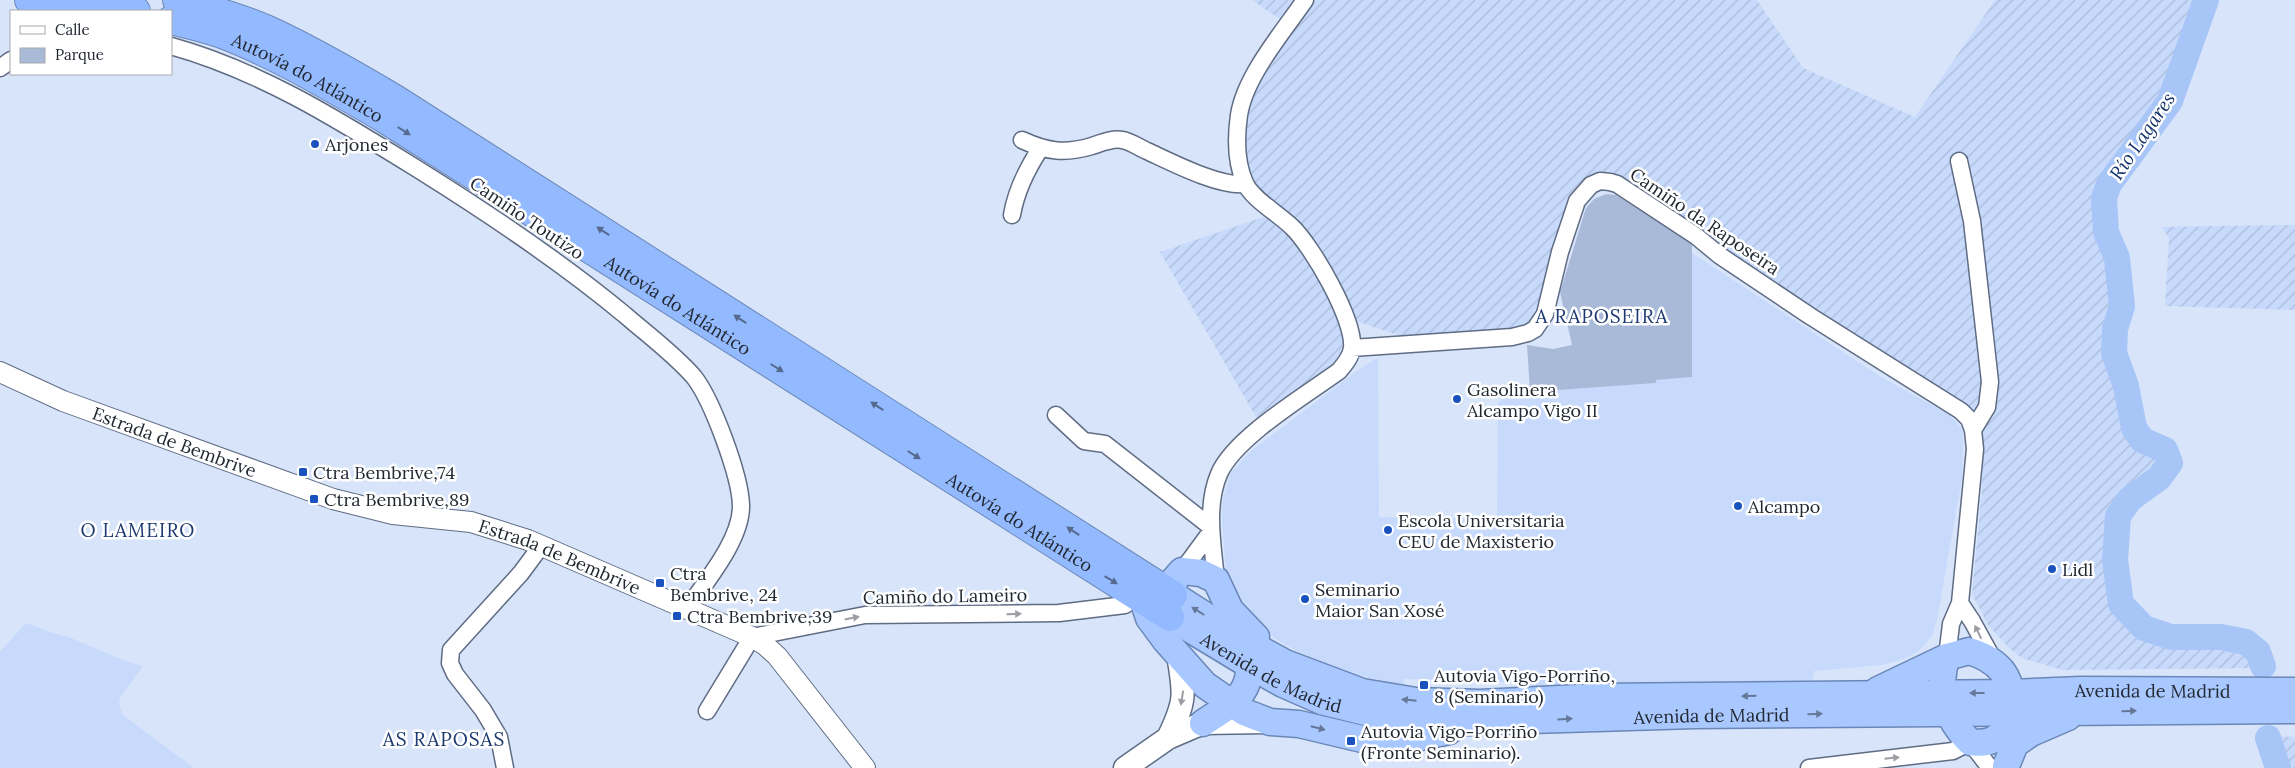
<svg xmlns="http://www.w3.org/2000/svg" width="2295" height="768" viewBox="0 0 2295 768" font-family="Lora,serif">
<defs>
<pattern id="industrial-furrows" width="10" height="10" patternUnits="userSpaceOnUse" patternTransform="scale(1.25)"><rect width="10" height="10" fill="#c7dafc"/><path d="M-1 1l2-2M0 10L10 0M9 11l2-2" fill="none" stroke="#abbbd8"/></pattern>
</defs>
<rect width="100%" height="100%" fill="#d7e4fa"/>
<path fill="#c7dafc" d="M1692 253 1881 377 1950 415 1962 429 1963 438 1962 478 1937 620 1932 636 1919 651 1904 659 1882 665 1814 671 1812 681 1534 686 1505 682 1404 679 1403 685 1356 675 1312 660 1274 638 1241 606 1226 572 1222 519 1223 499 1231 473 1250 452 1357 371 1374 360 1378 359 1379 517 1497 518 1498 402 1515 393 1655 383 1656 380 1692 377Z
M26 623 62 636 64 635 128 662 143 666 120 697 119 704 123 715 194 768H0V652Z"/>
<path fill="url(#industrial-furrows)" d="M1252 0H1757L1803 68 1915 117 1995 0H2199L2164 98 2103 181 2098 198 2099 233 2110 260 2115 306 2108 328V355L2120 388 2128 431 2138 445 2160 455 2162 462 2154 473 2125 494 2112 514 2109 560 2115 607 2140 634 2170 643 2220 644 2243 648 2252 656 2257 668 2062 670 2022 658 2009 648 1988 625 1972 594 1982 490 1983 451 1982 431 1976 415 1959 400 1857 337 1623 180 1600 174 1585 179 1573 192 1565 213 1539 312 1529 323 1522 328 1505 330 1407 338 1359 322 1342 334 1343 352 1339 361 1259 422 1160 252 1276 213 1245 184 1239 114 1287 24Z
M2295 225V310L2165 306 2169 238 2161 227Z
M2274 736 2295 737V768H2284Z"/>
<path fill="#a9bad9" d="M1606 194 1616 195 1692 244V377L1656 380V383L1530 392 1527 345 1553 349 1572 345 1560 292 1586 208 1594 199Z"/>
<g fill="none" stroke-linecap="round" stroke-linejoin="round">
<path stroke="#a8c5f7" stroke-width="26" d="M2206 0 2170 101 2109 184 2104 198 2106 232 2117 258 2122 306 2115 329 2114 353 2126 386 2134 428 2142 440 2165 450 2170 463 2159 478 2130 499 2118 516 2115 560 2121 604 2144 628 2171 637H2221L2246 642 2258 652 2263 666
M2268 738 2278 768"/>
<defs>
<path id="minor" d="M171 46C261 71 340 121 419 170 491 215 560 261 625 315 648 335 674 354 694 377 712 400 740 475 741 505 742 539 706 581 687 609
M0 68 11 60
M1022 140C1048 152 1065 154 1092 146 1101 143 1113 138 1122 140 1130 141 1140 148 1147 151 1171 162 1219 187 1245 184
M1959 161 1972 221 1990 382 1987 407 1973 430
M1012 215C1016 191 1027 169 1040 149
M1352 348 1512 337 1528 333 1535 329 1545 314 1560 252 1577 201 1591 185 1600 181 1610 182 1617 184 1696 236 1719 255 1810 316 1961 411 1969 419 1973 430 1975 449 1960 603 1951 624 1947 657
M1056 415 1084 441 1105 444 1211 527
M1182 571 1210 533
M1216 580C1213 546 1205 507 1219 474 1234 438 1306 395 1339 371 1345 364 1351 357 1352 348 1355 320 1312 246 1292 227 1279 214 1252 199 1245 183 1236 163 1236 136 1239 115 1245 76 1283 32 1305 0
M1960 603 1972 621 1994 661
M707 711 752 637 865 615 1059 613 1125 605 1136 595
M505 768 499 737 483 710 455 674 450 663 451 650 521 573 541 546
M1809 768 1953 751 1970 742 1990 768"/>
<g id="tertiary">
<path id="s1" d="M0 372 63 401 333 499 393 514 471 522 528 540 752 637 765 645 777 656 865 768"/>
</g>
<path id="secondary" d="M1168 738C1186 702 1185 694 1178 655
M1125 768 1168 738 1203 723 1266 722"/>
<g id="trunk">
<path id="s2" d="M1173 595 1245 641 1285 663 1362 692 1416 701 1480 703 1598 697 2011 693 2081 690 2295 691"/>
<path d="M1143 600 1149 618 1166 641 1205 685 1244 712 1270 722 1299 724 1362 739H1411L1449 731"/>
<path d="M1171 613 1174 580 1182 571 1201 573 1216 580 1230 610 1256 637"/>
<path id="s3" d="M1170 617 1251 666 1283 684 1324 702 1389 718 1440 723 1694 715 2295 710"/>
<path d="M1969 651C1982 655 1993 660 2002 671 2022 698 2013 750 1970 742 1947 720 1935 688 1947 657Z"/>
<path d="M1878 690 1947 657"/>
<path d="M1203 723C1233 703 1257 692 1247 650"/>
<path d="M2006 766 2015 744 2031 733 2068 717"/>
</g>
<g id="motorway">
<path d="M29 0 73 1 136 11"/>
<path d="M177 0C208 9 239 17 268 30 312 50 353 74 395 99L1173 595"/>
<path id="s4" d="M171 20C187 24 204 28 219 33 278 55 332 88 385 119L1170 617"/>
</g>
</defs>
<use href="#minor" stroke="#5f6c84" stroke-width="19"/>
<use href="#tertiary" stroke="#5f6c84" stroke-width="22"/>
<use href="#secondary" stroke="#5f6c84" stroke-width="25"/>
<use href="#trunk" stroke="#6b87b7" stroke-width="29"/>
<use href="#motorway" stroke="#6b87b7" stroke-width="30"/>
<use href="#minor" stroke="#fff" stroke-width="16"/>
<use href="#tertiary" stroke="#fff" stroke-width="20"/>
<use href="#secondary" stroke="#fff" stroke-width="22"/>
<use href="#trunk" stroke="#a8c8ff" stroke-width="26"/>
<use href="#motorway" stroke="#93baff" stroke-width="28"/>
</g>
<defs><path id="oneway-solid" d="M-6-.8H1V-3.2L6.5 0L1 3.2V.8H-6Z" transform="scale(1.25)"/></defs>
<g fill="#556a8e">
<use href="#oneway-solid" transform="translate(404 131) rotate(32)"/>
<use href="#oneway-solid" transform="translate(603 231) rotate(-147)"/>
<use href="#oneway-solid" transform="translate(740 319) rotate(-147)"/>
<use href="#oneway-solid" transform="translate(777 368) rotate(32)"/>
<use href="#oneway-solid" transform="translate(877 406) rotate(-147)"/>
<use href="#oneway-solid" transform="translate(914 455) rotate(32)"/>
<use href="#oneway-solid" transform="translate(1073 531) rotate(-147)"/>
<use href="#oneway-solid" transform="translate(1111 580) rotate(31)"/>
</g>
<g fill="#657898">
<use href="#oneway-solid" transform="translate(1198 611) rotate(-148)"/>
<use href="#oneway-solid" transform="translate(1977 693) rotate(-180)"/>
<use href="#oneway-solid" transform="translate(1749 696) rotate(179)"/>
<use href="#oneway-solid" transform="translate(1409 700) rotate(-174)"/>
<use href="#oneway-solid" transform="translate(2129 711) rotate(-1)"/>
<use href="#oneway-solid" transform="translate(1815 714) rotate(-1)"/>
<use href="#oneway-solid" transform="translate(1565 719) rotate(-3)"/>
<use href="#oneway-solid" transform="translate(1318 728) rotate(14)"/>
</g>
<g fill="#9c9ea3">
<use href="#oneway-solid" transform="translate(1014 614) rotate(-1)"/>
<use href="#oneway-solid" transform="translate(852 618) rotate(-11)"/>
<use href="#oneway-solid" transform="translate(1978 632) rotate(-116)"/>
<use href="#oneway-solid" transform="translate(1182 698) rotate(99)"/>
<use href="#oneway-solid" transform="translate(1892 758) rotate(-6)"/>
</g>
<g fill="#1952be" stroke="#fff" stroke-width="2">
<circle cx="315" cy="144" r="5"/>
<circle cx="1457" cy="399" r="5"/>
<rect x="298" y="467" width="10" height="10" rx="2.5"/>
<rect x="309" y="494" width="10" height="10" rx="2.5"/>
<circle cx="1738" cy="506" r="5"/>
<circle cx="1388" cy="530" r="5"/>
<circle cx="2052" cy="569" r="5"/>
<rect x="655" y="578" width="10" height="10" rx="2.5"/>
<circle cx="1305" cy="599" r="5"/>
<rect x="672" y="611" width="10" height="10" rx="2.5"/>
<rect x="1419" y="680" width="10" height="10" rx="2.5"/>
<rect x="1346" y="736" width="10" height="10" rx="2.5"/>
</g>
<g text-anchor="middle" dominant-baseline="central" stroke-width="5" stroke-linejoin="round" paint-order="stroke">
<g font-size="18" fill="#222832" stroke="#fff">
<text stroke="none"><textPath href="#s4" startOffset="149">Autovía do Atlántico</textPath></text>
<text transform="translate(527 218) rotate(34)">Camiño Toutizo</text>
<text transform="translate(1705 221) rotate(34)">Camiño da Raposeira</text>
<text stroke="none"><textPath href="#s4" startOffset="584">Autovía do Atlántico</textPath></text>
<text stroke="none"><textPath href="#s1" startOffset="188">Estrada de Bembrive</textPath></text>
<text stroke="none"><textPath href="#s4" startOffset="989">Autovía do Atlántico</textPath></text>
<text stroke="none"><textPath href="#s1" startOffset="592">Estrada de Bembrive</textPath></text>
<text transform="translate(945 596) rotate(-1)">Camiño do Lameiro</text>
<text stroke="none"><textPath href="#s3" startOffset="116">Avenida de Madrid</textPath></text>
<text stroke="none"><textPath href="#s2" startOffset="1005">Avenida de Madrid</textPath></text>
<text stroke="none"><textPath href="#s3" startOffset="566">Avenida de Madrid</textPath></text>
</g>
<g font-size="18" fill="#222832" stroke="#fff" text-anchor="start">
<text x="325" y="144">Arjones</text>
<text x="1467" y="389">Gasolinera<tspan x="1467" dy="21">Alcampo Vigo II</tspan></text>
<text x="313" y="472">Ctra Bembrive,74</text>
<text x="324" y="499">Ctra Bembrive,89</text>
<text x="1748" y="506">Alcampo</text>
<text x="1398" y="520">Escola Universitaria<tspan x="1398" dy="21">CEU de Maxisterio</tspan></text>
<text x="2062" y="569">Lidl</text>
<text x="670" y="573">Ctra<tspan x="670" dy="21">Bembrive, 24</tspan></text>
<text x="1315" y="589">Seminario<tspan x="1315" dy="21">Maior San Xosé</tspan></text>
<text x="687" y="616">Ctra Bembrive,39</text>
<text x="1434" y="675">Autovia Vigo-Porriño,<tspan x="1434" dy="21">8 (Seminario)</tspan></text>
<text x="1361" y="731">Autovia Vigo-Porriño<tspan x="1361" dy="21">(Fronte Seminario).</tspan></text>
</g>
<g font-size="19" font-style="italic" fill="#12316b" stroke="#fff">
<text transform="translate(2142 136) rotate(-56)">Río Lagares</text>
</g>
<g font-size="19" letter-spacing="1" fill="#1e3b71" stroke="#fff">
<text x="1602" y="316">A RAPOSEIRA</text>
<text x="138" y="530">O LAMEIRO</text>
<text x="444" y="739">AS RAPOSAS</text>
</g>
</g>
<rect x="10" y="10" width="162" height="65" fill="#ffffff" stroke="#a7a9ad"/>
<rect x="20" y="26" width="25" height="8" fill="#ffffff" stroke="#a7a9ad"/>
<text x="55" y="35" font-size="15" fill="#222832">Calle</text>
<rect x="20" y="48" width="25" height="15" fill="#a9bad9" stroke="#a7a9ad"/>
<text x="55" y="60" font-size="15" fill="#222832">Parque</text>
</svg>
